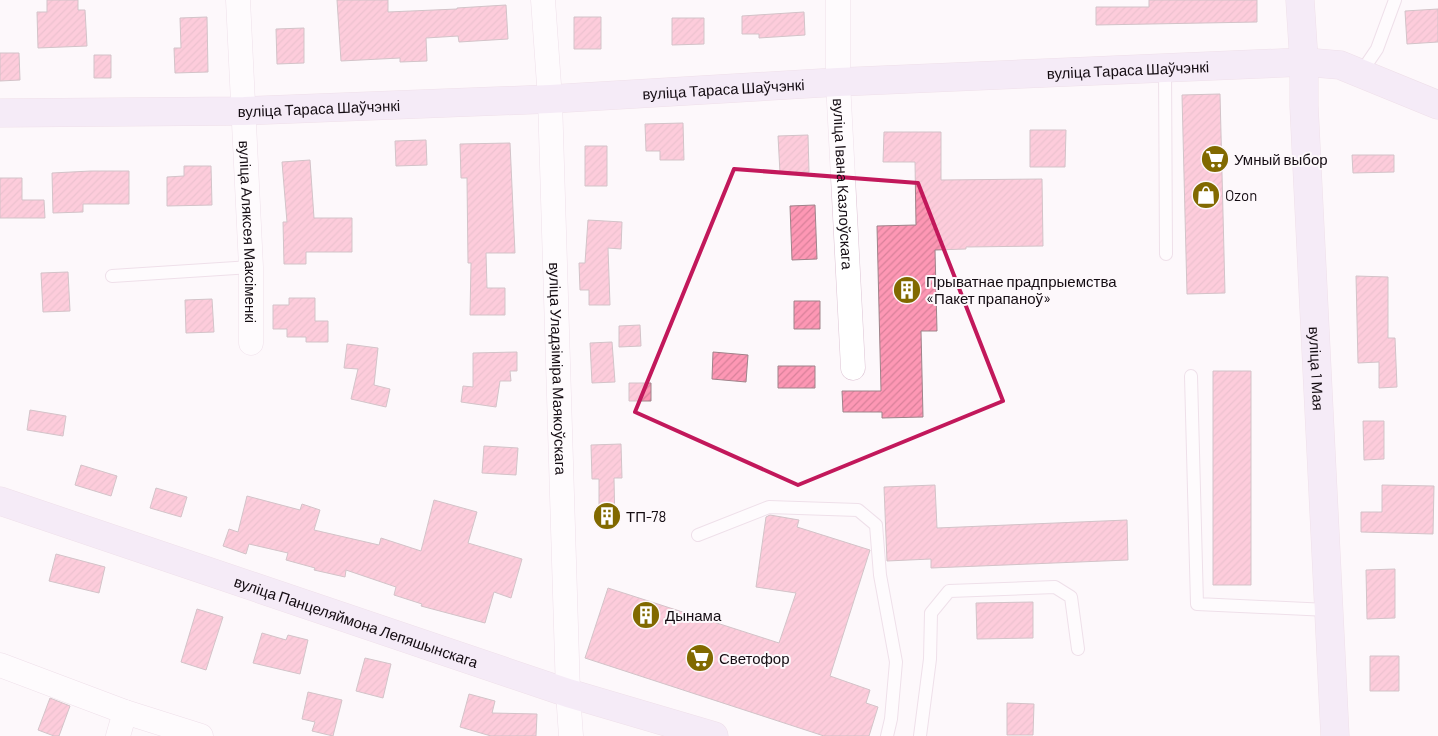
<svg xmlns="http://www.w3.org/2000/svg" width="1438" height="736" viewBox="0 0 1438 736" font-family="Barlow,sans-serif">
<defs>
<pattern id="building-hatch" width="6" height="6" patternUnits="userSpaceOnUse" patternTransform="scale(1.25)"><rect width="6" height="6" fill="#fd97b4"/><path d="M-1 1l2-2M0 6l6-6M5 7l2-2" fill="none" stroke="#d8819a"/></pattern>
</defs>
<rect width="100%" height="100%" fill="#fdf8fb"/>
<path fill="url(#building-hatch)" stroke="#9f838a" d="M47 0H78V10H85L87 46 38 48 37 12H47Z
M337 0H388V12L457 9V8L506 5 508 39 459 42 458 36 426 38 427 61 400 62V58L341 61Z
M1149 0H1257V22L1096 25V7H1149Z
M1438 9V42L1407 44 1405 11Z
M804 12 805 35 759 38V34H742V16Z
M207 17 208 72 175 73 174 48H181L180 18Z
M574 17H601V49H574Z
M672 18H704V44L672 45Z
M304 28V63L277 64 276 29Z
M0 53H19L20 80 0 81Z
M94 55H111V78H94Z
M1220 94 1225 293 1187 294 1182 95Z
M683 123 684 160H660V151H646L645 124Z
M1030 130H1066L1065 167H1030Z
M884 132H941V180L1042 179 1043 246 966 247V249L935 250 937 331H921L923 417 882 418V412H843L842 391H881L877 226 916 225 915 162H883Z
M808 135 809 172 780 173 778 136Z
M426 140 427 165 396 166 395 141Z
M510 143 515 253H486L487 288H505V315H470L471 263H468L467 178H461L460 144Z
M585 146H607V186H585Z
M1352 155H1394V172L1353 173Z
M310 160 314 218H352V252H306V264H284L283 222H287L282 162Z
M184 166H211L212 205 167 206V177L184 176Z
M91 171H129V204H83V212L53 213 52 173Z
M0 178H22V200H44L45 218H0Z
M815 205 817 259 792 260 790 206Z
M588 220 622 222 621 249 608 248 610 305H589V290H580L579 263H585Z
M68 272 70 311 43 312 41 273Z
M1356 276 1388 277V338H1395L1397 387 1379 388V362L1358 363Z
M289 298H315V321H328V342H306V337H287V329H273V305H289Z
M212 299 214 332 186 333 185 300Z
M794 301H820V329H794Z
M640 325 641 346 619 347V326Z
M612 342 615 382 592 383 590 343Z
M347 344 378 348 374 385 390 389 386 407 351 399 358 369 344 368Z
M517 352V371H510L511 381H500L496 407 461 402 463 386 473 387V353Z
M713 352 748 355 746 382 712 379Z
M778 366H815V388H778Z
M1213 371H1251V585H1213Z
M629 383H651V401H629Z
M30 410 66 416 63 436 27 430Z
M1363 421H1384V459L1364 460Z
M621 444 622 478H614L615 525 599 526V479H592L591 445Z
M484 446 518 448 516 475 482 473Z
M81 465 117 476 111 496 75 485Z
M935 485 937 528 1127 520 1128 560 931 568V559L887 561 884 487Z
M1382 485 1434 486 1433 534 1361 532V512H1382Z
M156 488 187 497 181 517 150 508Z
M247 496 300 510 302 504 320 510 314 530 379 545 381 538 421 551 434 500 477 512 468 543 522 559 511 598 494 592 485 623 421 606 422 604 394 595 396 587 346 570 345 577 314 570 315 568 286 560 288 553 249 544 246 554 223 546 229 529 238 532Z
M770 515 799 520 797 527 870 550 830 676 870 690 866 703 878 707 869 736H824L585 658 608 588 779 643 796 593 756 587 766 517Z
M56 554 105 567 99 593 49 581Z
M1395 569V618L1367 619 1366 570Z
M1033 602V638L977 639 976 603Z
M197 609 223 617 206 670 181 662Z
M262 633 286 640 288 635 308 640 300 674 253 663Z
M1370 656H1399V691H1370Z
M365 658 391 664 383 698 356 691Z
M308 692 342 700 333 736 312 731 315 722 302 719Z
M469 694 495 701 492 713 537 714 536 736H491L460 727Z
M50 698 70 706 59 736H54L38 730Z
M1007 703 1034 704 1033 735H1007Z"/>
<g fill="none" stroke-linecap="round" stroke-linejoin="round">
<defs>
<path id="lane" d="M1165 68 1166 254
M1360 74 1377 49 1395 0
M112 276 251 267
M1191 376 1197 604 1328 610
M698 535 769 507 858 510 876 525 880 575 896 662 891 719 887 736
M920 736 930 659 931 613 949 591 1055 587 1071 597 1078 649"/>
<g id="street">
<path id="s1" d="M238 0 251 267V343"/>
<path id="s2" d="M543 0 550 99 568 693 571 736"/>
<path id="s3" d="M838 0V82L853 368"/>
<path d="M0 665 125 712 201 736"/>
<path d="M118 736 125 712"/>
</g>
<g id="secondary">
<path id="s4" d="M1300 0 1304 62V106L1335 736"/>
<path id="s5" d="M0 113 244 111 550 99 838 82 1304 62 1340 65 1438 105"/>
<path id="s6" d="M0 501 568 693 714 736"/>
</g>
</defs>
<use href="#lane" stroke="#ddc3d4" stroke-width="14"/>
<use href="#street" stroke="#ddc3d4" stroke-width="25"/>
<use href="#secondary" stroke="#ddc3d4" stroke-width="29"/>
<use href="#lane" stroke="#fff" stroke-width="12"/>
<use href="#street" stroke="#fff" stroke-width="24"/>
<use href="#secondary" stroke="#ecdcf2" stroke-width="28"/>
</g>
<path d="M0 0H1438V736H0ZM734 169 918 183 1003 401 798 485 635 412Z" fill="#fdf8fb" fill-opacity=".55" fill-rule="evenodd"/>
<path fill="none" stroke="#c2185b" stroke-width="4" stroke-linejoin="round" d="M734 169 918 183 1003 401 798 485 635 412Z"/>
<defs>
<symbol id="supermarket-disc" viewBox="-11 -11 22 22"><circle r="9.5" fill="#816900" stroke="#fdf8fb"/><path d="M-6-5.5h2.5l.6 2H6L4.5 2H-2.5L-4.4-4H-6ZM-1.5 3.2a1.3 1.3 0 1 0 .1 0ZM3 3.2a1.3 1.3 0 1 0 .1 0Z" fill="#fff"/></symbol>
<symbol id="shop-disc" viewBox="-11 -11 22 22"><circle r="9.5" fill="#816900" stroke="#fdf8fb"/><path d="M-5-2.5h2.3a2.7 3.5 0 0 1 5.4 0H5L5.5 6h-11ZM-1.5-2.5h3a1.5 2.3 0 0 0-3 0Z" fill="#fff"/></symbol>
<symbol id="building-disc" viewBox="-11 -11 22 22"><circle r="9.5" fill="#816900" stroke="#fdf8fb"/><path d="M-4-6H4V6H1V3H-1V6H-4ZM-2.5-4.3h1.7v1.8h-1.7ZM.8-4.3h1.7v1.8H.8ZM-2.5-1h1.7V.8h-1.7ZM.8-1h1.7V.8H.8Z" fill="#fff"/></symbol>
</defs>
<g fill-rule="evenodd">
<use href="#supermarket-disc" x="1199" y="143" width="32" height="32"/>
<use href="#shop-disc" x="1190" y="179" width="32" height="32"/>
<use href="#building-disc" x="891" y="274" width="32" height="32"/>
<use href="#building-disc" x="591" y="500" width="32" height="32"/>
<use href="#building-disc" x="630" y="599" width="32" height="32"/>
<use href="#supermarket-disc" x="684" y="642" width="32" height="32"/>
</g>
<g text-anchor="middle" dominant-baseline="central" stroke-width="4" stroke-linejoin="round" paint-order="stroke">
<g font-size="15" fill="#140c12" stroke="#fdf8fb">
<text stroke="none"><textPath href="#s5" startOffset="1129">вуліца Тараса Шаўчэнкі</textPath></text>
<text stroke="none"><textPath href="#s5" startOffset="724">вуліца Тараса Шаўчэнкі</textPath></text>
<text stroke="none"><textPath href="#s5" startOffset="319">вуліца Тараса Шаўчэнкі</textPath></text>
<text stroke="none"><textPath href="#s3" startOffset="184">вуліца Івана Казлоўскага</textPath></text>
<text stroke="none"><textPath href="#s1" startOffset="232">вуліца Аляксея Максіменкі</textPath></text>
<text stroke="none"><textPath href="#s2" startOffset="369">вуліца Уладзіміра Маякоўскага</textPath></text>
<text stroke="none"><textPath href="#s4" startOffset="369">вуліца 1 Мая</textPath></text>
<text stroke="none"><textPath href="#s6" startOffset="376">вуліца Панцеляймона Лепяшынскага</textPath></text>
</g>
<g font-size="15" fill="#140c12" stroke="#fdf8fb" text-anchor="start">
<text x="1234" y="159">Умный выбор</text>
<text x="1225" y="195">Ozon</text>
<text x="926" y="281">Прыватнае прадпрыемства<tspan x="926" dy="17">«Пакет прапаноў»</tspan></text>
<text x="626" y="516">ТП-78</text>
<text x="665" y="615">Дынама</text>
<text x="719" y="658">Светофор</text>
</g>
</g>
</svg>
